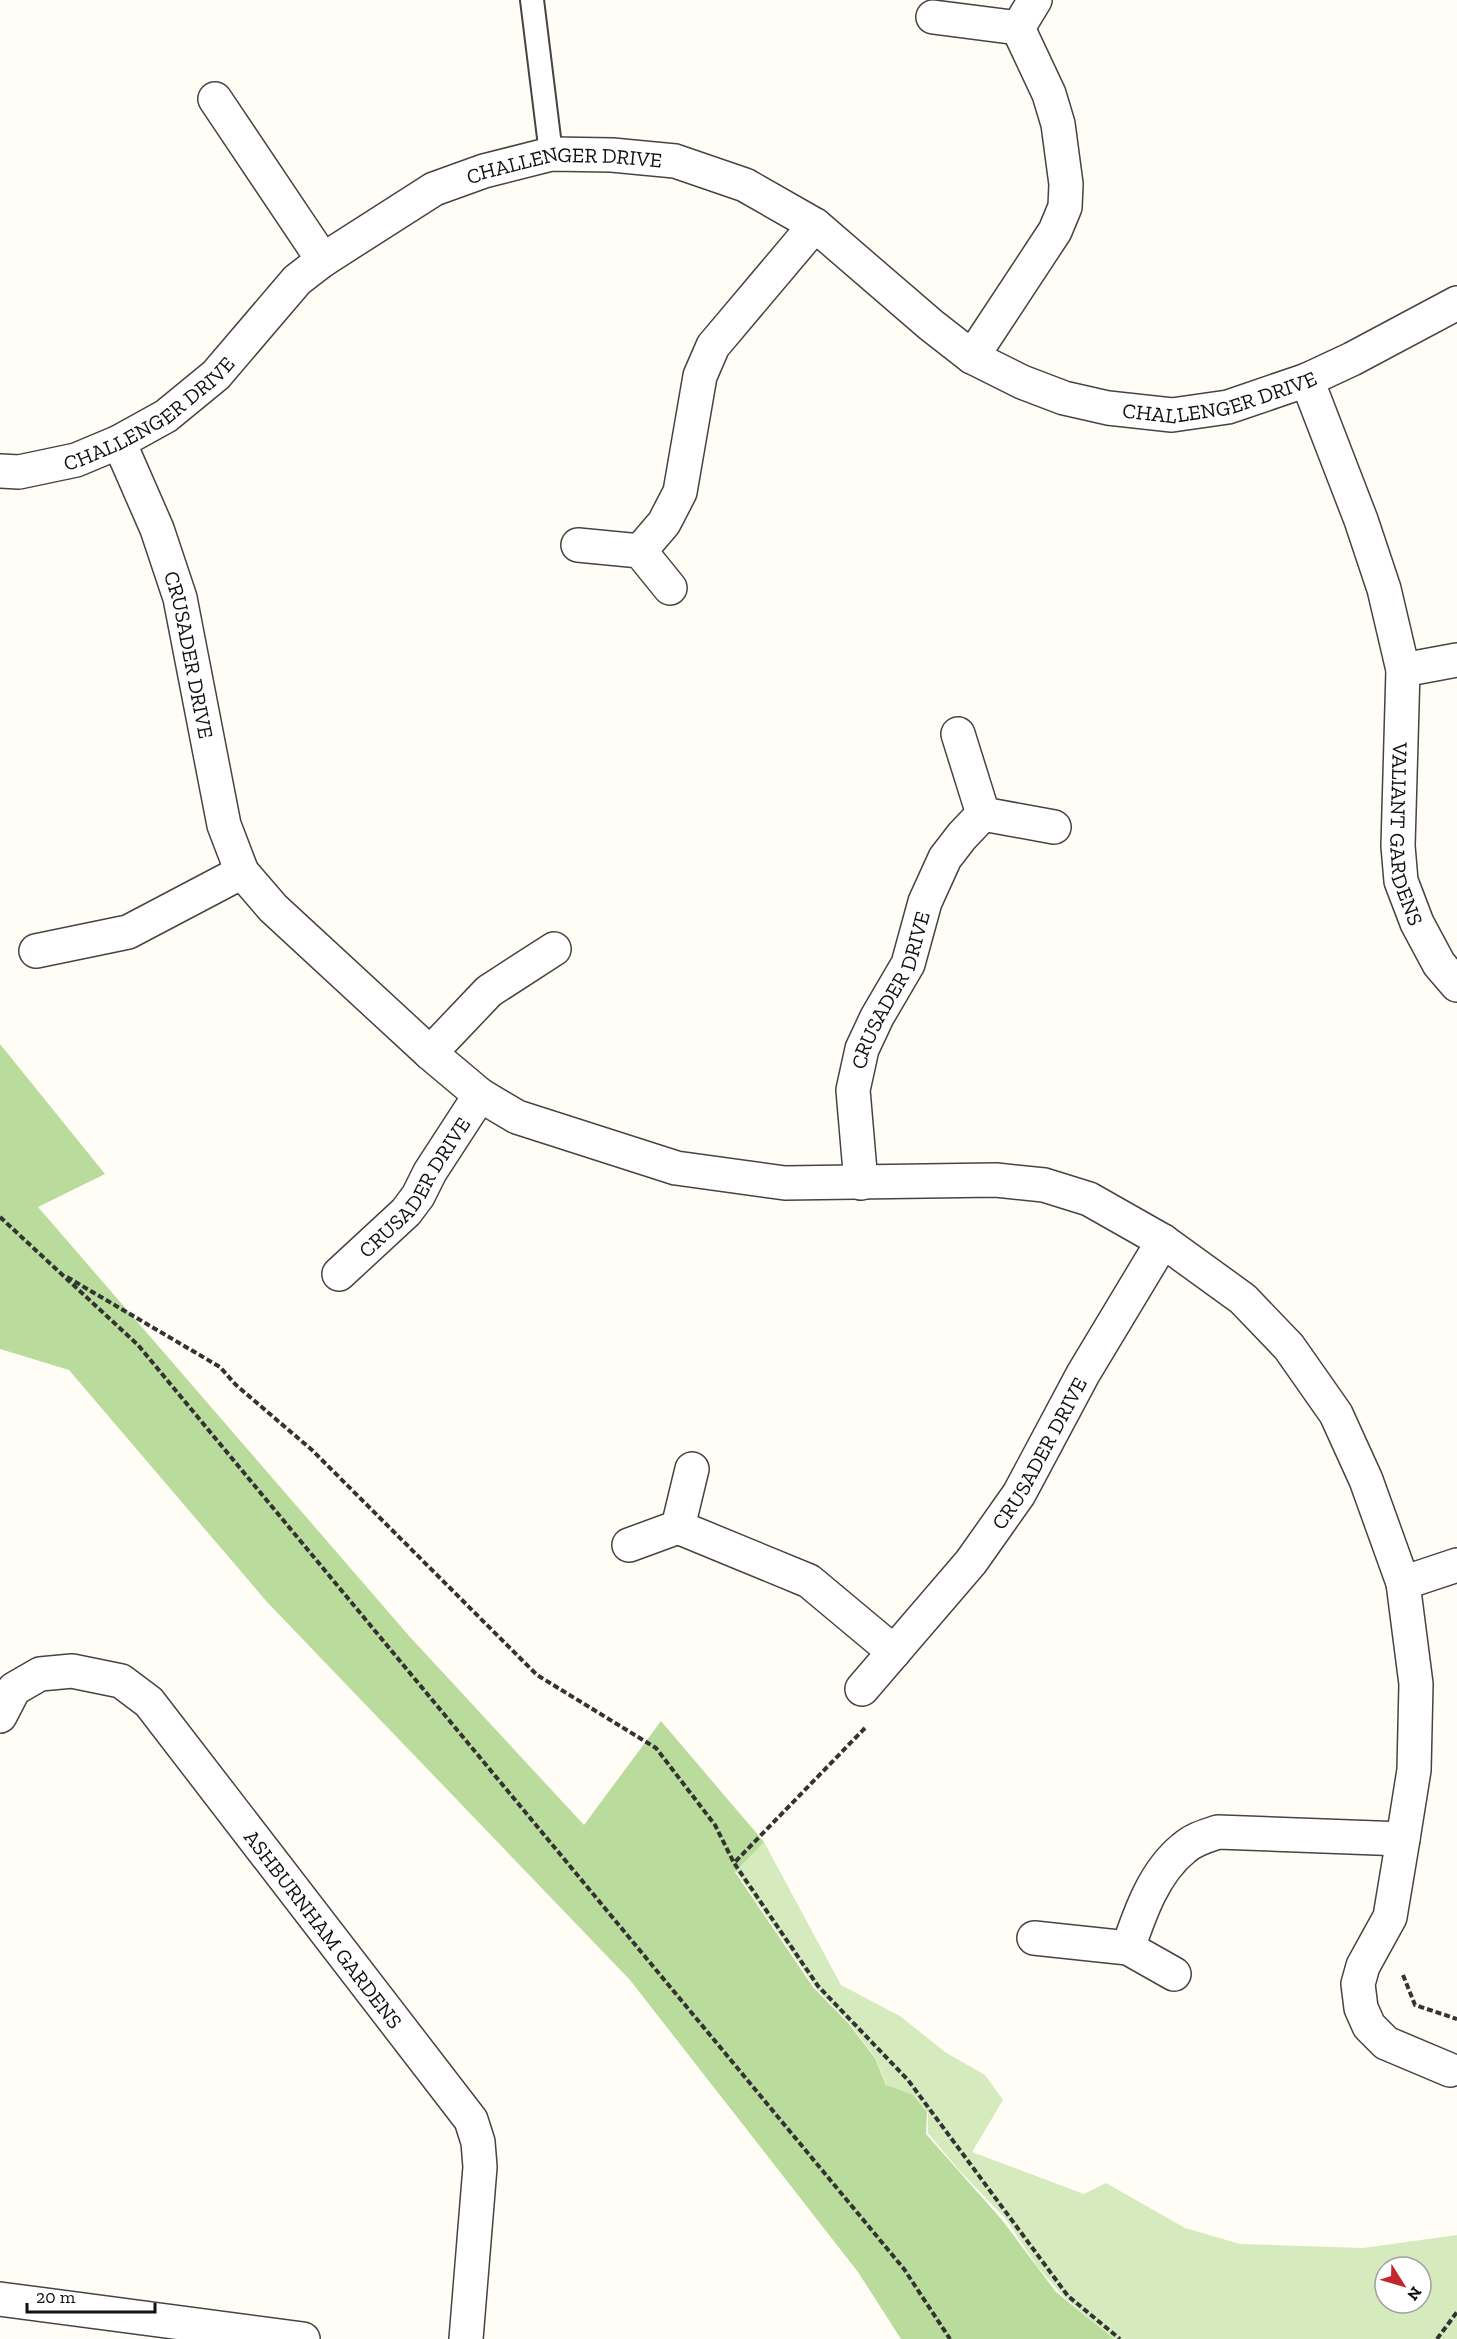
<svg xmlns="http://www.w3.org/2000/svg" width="1457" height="2339" viewBox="0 0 1457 2339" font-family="'Zilla Slab',serif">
<rect width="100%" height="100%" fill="#fffdf5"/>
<path fill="#d5ebbd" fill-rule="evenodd" d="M764 1842 841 1985 900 2016 945 2052 985 2075 1003 2100 972 2152 1084 2194 1106 2183 1185 2228 1240 2244 1363 2248 1457 2235V2339H1113L1064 2297 1037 2266 1006 2219 958 2169 928 2133V2113L914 2096 887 2086 875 2057 850 2024 815 1987 735 1870ZM1385 2267H1421V2303H1385Z"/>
<path fill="#b9dc9c" d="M0 1044 105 1174 38 1207 410 1637 584 1825 661 1721 764 1842 735 1872 813 1987 849 2024 875 2058 886 2085 913 2095 927 2112 926 2134 1002 2220 1056 2292 1114 2339H901L858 2272 630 1980 267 1602 69 1370 0 1349Z"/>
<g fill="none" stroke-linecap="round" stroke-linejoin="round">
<defs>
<path id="service" d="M532 0 551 154"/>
<g id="minor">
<path d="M933 17 1018 28 1035 0"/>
<path d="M215 99 323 260"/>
<path d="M972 357 1055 231 1065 207 1066 184 1058 124 1049 94 1018 28"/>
<path id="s1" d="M1307 380 1361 520 1384 589 1403 670 1398 846 1401 881 1417 923 1439 964 1457 985"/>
<path id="s2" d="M119 442 157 529 180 598 224 825 242 872 273 908 430 1053 480 1095 517 1117 676 1168 785 1183 996 1180 1044 1185 1089 1199 1163 1241 1243 1299 1289 1347 1336 1414 1366 1480 1403 1583 1416 1684 1414 1770 1403 1839 1390 1917 1363 1966 1358 1984 1361 2008 1369 2026 1386 2043 1450 2070"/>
<path id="s3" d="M0 471 19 472 76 460 119 442 166 416 216 375 297 280 323 260 434 189 484 171 551 154 612 155 675 161 745 185 815 225 931 325 972 357 1022 382 1064 398 1108 408 1172 415 1228 407 1307 380 1352 359 1457 303"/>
<path d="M578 545 640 551 670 588"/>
<path d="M640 551 664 523 680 492 700 376 713 346 815 225"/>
<path d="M1403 670 1457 660"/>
<path d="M958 734 983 814 1054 827"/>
<path d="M36 951 128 932 242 872"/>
<path d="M430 1053 489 991 554 949"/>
<path id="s4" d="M861 1183 853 1090 862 1049 877 1017 908 964 925 902 945 858 962 836 983 814"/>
<path id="s5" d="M339 1274 406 1212 418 1196 430 1172 480 1095"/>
<path d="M678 1527 809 1581 894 1652"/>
<path d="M629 1545 678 1527 692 1469"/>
<path d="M1403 1583 1457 1565"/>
<path id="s6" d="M862 1689 971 1562 1019 1494 1083 1374 1163 1241"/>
<path id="s7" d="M0 1716 14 1689 40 1674 72 1671 121 1681 149 1702 471 2120 478 2142 480 2167 466 2339"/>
<path d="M1034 1938 1128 1948 1174 1974"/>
<path d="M1128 1948C1140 1913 1154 1872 1184 1848 1194 1839 1206 1836 1218 1832L1403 1839"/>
<path d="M0 2299 303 2339"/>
</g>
</defs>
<use href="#service" stroke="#444" stroke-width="26"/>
<use href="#minor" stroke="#444" stroke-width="36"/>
<path stroke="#333" stroke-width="4" stroke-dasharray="6 3" stroke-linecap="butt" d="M0 1217 138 1345 904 2269 950 2339
M67 1277 220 1367 236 1385 312 1450 537 1675 656 1748 715 1825 734 1863
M865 1728 734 1863 818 1986 908 2080 1068 2296 1120 2339
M1403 1975 1415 2005 1457 2019
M1437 2339 1457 2312"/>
<use href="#service" stroke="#fff" stroke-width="22"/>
<use href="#minor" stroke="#fff" stroke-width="33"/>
</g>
<g text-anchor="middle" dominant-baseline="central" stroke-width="6" stroke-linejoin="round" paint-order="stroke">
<g font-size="21" fill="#111" stroke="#fff">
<text stroke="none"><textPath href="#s3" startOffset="666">CHALLENGER DRIVE</textPath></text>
<text stroke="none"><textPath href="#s3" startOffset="1398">CHALLENGER DRIVE</textPath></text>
<text stroke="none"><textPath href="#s3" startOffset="164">CHALLENGER DRIVE</textPath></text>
<text stroke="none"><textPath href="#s2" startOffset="225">CRUSADER DRIVE</textPath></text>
<text stroke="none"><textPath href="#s1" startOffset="471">VALIANT GARDENS</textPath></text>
<text stroke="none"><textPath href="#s4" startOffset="201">CRUSADER DRIVE</textPath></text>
<text stroke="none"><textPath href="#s5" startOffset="116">CRUSADER DRIVE</textPath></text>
<text stroke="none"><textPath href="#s6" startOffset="296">CRUSADER DRIVE</textPath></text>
<text stroke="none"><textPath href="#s7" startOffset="464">ASHBURNHAM GARDENS</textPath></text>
</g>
</g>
<g transform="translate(1403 2285) rotate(127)"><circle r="28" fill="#ffffff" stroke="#a0a0a0" stroke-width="1.5"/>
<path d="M0-4.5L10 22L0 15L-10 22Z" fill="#c4262e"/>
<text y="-9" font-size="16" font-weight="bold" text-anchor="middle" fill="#111111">N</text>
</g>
<path d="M27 2303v9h128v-9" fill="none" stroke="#111111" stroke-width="3"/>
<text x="36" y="2303" font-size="18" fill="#111111" stroke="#ffffff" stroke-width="4.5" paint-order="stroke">20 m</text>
</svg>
